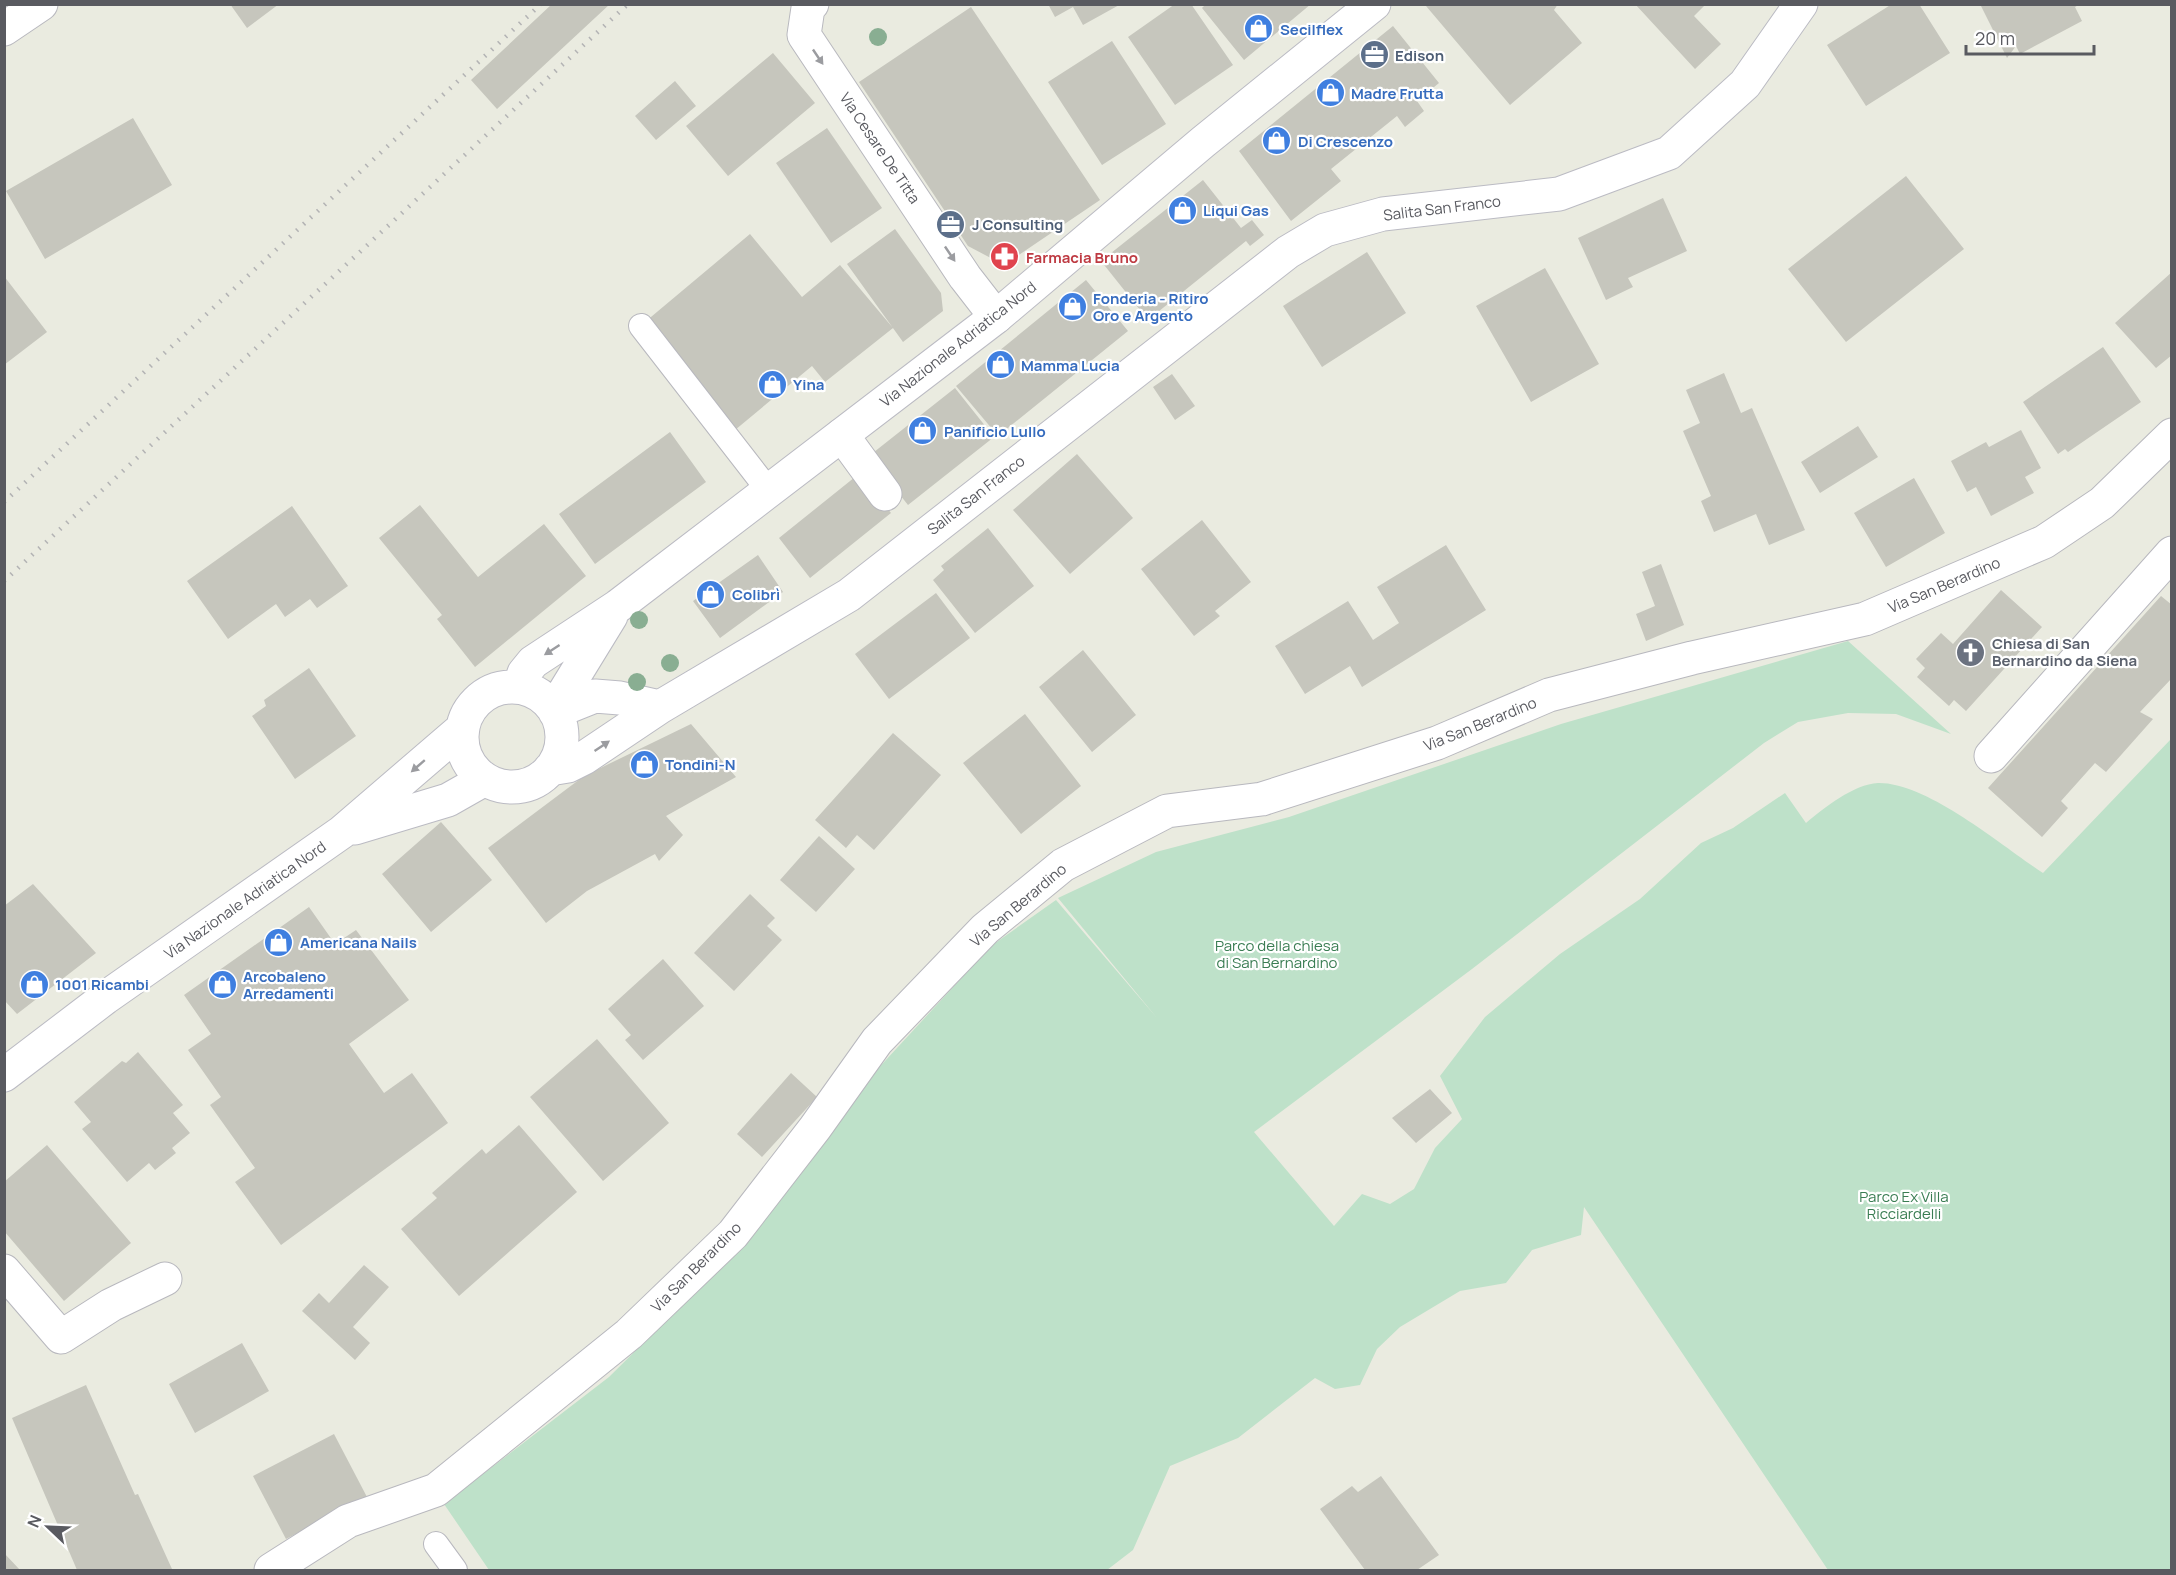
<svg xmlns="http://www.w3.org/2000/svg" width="2176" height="1575" viewBox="0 0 2176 1575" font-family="Manrope,sans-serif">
<rect width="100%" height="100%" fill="#eaebe0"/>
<path fill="#bee1c9" d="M1848 641 1951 734 1896 714 1848 713 1798 722 1764 743 1472 969 1254 1132 1334 1226 1362 1194 1390 1204 1414 1189 1435 1148 1462 1119 1440 1076 1485 1017 1560 954 1640 899 1701 843 1733 828 1785 793 1806 823C1824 808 1854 784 1878 783 1927 782 2002 846 2043 873L2171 739V1570H1828L1584 1207 1581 1235 1532 1250 1506 1283 1460 1291 1400 1327 1377 1349 1360 1385 1335 1389 1315 1378 1238 1438 1170 1466 1133 1550 1107 1570H489L444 1504 609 1377 707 1280 873 1074 991 946 1056 900 1157 1018 1058 898 1156 852 1289 817 1561 724Z"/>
<path fill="#c6c6bd" d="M230 4H279L247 28Z
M552 4H610L497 109 471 80Z
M1048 4H1121L1083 25 1073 7 1055 17Z
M1175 4H1191L1233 65 1175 105 1128 37Z
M1206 4H1311L1244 60 1202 8Z
M1428 4H1558L1554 10 1582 43 1510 105 1426 6Z
M1635 4H1706L1694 16 1721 44 1695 69Z
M1892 4H1919L1950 53 1866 106 1827 45Z
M1980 4H2080L2075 7 2082 21 2020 54 2016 46 2007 58Z
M971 7 1100 200 1004 265 968 246 859 82Z
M1393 26 1439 83 1417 101 1424 111 1405 127 1397 116 1331 169 1341 181 1291 221 1239 151Z
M1112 41 1166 124 1102 165 1048 82Z
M773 53 815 103 728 176 686 126Z
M675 81 696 106 656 140 635 116Z
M133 118 172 185 45 259 6 191Z
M827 128 882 208 831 243 776 163Z
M1906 176 1964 249 1846 342 1788 269Z
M1203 180 1241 228 1252 220 1264 235 1250 246 1246 241 1148 320 1101 261Z
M1663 198 1687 251 1628 278 1633 287 1606 300 1578 238Z
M895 229 941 293 943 311 903 342 847 264Z
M750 234 802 297 840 265 893 328 825 382 812 366 735 430 645 322Z
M1367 252 1406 313 1322 367 1283 306Z
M1545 268 1599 364 1531 402 1476 306Z
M2172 272V355L2156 368 2115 323Z
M4 276 47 332 4 365Z
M1086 280 1128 331 998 436 956 386Z
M2103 347 2141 402 2068 452 2065 449 2058 454 2023 402Z
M1724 373 1741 413 1752 408 1805 530 1769 545 1756 514 1714 532 1701 501 1711 496 1683 431 1700 423 1686 390Z
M1172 374 1195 406 1175 420 1153 387Z
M955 388 994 437 908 505 869 456Z
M1858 426 1878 457 1820 493 1801 462Z
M2021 430 2041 468 2025 477 2034 493 1991 516 1976 487 1967 492 1951 461 1986 442 1989 447Z
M670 432 706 482 595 564 559 514Z
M1077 454 1133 518 1070 574 1013 510Z
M860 473 891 513 810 578 779 538Z
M1914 478 1945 533 1886 567 1854 513Z
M420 505 478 577 544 524 586 576 475 667 437 619 442 615 379 538Z
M292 506 348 586 317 608 310 599 285 617 276 604 228 639 187 581Z
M1202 520 1251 582 1215 611 1220 616 1194 636 1141 569Z
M988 528 1034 586 975 633 933 580 944 570 941 566Z
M1446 545 1486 610 1362 687 1350 666 1305 694 1275 646 1348 601 1373 640 1399 623 1377 587Z
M758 555 783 592 720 638 693 601Z
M1661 564 1684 625 1646 641 1636 614 1655 606 1642 572Z
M2001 590 2042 627 1966 711 1954 700 1949 706 1917 677 1925 668 1916 659 1941 633 1953 644Z
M936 593 970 638 889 699 855 654Z
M2161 596 2172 605V678L2140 712 2153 719 2106 772 2095 763 2061 801 2068 808 2042 837 1988 788Z
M1083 650 1136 715 1092 752 1039 687Z
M309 668 356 736 295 779 252 716 266 706 264 700Z
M1025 714 1081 786 1021 834 963 763Z
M691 724 736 777 666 816 683 835 659 861 655 854 587 891 546 923 488 848 584 776Z
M893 733 941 775 874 850 857 835 846 848 815 820Z
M441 822 492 880 431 932 382 874Z
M819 836 855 869 816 912 780 880Z
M33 884 96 953 17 1014 4 1000V906Z
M750 894 775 918 767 926 782 940 734 991 694 953Z
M309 907 335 944 356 930 409 1000 349 1044 384 1093 412 1073 448 1123 281 1245 235 1182 255 1168 210 1105 221 1097 188 1050 211 1034 184 995Z
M663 959 704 1006 643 1060 625 1040 631 1035 608 1009Z
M597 1039 669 1123 603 1181 530 1097Z
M138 1052 183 1105 173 1113 190 1133 172 1148 176 1153 155 1170 149 1163 127 1182 82 1129 91 1122 74 1102 122 1061 126 1063Z
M791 1073 817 1097 762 1157 737 1134Z
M1430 1089 1452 1113 1416 1143 1392 1118Z
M519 1125 577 1192 459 1296 401 1229 437 1198 432 1193 482 1149 486 1154Z
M47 1145 131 1243 64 1301 4 1231V1182Z
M364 1265 389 1287 353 1327 370 1343 355 1360 302 1311 319 1293 329 1303Z
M242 1343 269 1391 195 1433 169 1384Z
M86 1385 135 1495 138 1494 172 1569 77 1570 12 1418Z
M334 1434 367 1497 286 1539 253 1476Z
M1381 1476 1439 1555 1417 1570H1365L1320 1509 1352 1486 1358 1492Z
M4 1553 20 1570H4Z"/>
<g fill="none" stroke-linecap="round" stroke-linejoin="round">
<defs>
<path id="service" d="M641 326 769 491
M436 1544 455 1570"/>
<path id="pedestrian" d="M842 435 885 494"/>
<path id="minor" d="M812 4 808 8 804 35 965 277 996 317
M4 29 41 4
M1991 756 2172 553
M4 1271 61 1337 111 1305 165 1279
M271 1570 348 1521 436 1490 629 1334 733 1234 815 1128 877 1041 985 929 1063 865 1167 811 1262 799 1437 743 1549 695 1692 658 1865 619 2044 542 2102 503 2172 435"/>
<path id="secondary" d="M519 687 524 673 533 662 618 606 996 317 1203 142 1374 4
M462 737a50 50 0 1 1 100 0a50 50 0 1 1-100 0Z
M554 709 611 616
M555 712 595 696 620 698 660 707
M550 769 568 766 584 758 660 707 849 595 1288 252 1325 230 1383 214 1559 194 1669 153 1745 84 1801 4
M355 828 448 800 485 779
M4 1075 105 998 342 832 463 728"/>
</defs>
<use href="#service" stroke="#b8b8be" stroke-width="26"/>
<use href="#pedestrian" stroke="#b8b8be" stroke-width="35"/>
<use href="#minor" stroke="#b8b8be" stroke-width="35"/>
<use href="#secondary" stroke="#bbbbc3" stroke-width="35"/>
<use href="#service" stroke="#fff" stroke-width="24"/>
<use href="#pedestrian" stroke="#fff" stroke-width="33"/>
<use href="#minor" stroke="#fff" stroke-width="33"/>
<use href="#secondary" stroke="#fff" stroke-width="33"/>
<path stroke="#b3b3b4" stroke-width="4.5" stroke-dasharray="1.5 8" stroke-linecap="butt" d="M4 502 541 4
M4 581 628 4"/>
</g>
<g fill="#89ae92">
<circle cx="878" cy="37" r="9"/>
<circle cx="639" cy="620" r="9"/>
<circle cx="670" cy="663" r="9"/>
<circle cx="637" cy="682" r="9"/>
</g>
<defs><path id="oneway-solid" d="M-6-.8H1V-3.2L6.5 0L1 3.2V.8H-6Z" transform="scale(1.5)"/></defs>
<g fill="#9b9ca0">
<use href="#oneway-solid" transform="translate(818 57) rotate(56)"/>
<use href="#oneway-solid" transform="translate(950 254) rotate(56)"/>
<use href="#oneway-solid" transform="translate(552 650) rotate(147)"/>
<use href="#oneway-solid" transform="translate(602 746) rotate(-34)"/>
<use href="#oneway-solid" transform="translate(418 766) rotate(139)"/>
</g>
<defs>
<symbol id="shop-disc" viewBox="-11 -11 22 22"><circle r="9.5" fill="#3f7fe0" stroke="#fff"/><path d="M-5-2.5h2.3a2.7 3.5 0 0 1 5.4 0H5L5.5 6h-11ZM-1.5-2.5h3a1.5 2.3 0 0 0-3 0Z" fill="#fff"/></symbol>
<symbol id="office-disc" viewBox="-11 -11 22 22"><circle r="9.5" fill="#5c6f8a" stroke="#fff"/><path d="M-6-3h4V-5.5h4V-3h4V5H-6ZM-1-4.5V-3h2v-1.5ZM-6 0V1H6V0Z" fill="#fff"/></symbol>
<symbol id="pharmacy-disc" viewBox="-11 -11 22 22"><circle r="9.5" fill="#e0444e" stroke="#fff"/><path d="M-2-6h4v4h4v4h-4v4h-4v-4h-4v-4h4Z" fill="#fff"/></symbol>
<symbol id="church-disc" viewBox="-11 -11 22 22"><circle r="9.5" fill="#6b7280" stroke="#fff"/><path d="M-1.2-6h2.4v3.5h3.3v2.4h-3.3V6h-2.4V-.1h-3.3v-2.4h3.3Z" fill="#fff"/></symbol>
</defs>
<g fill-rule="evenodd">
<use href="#shop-disc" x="1242" y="12" width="33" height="33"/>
<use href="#office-disc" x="1358" y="38" width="33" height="33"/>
<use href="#shop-disc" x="1314" y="76" width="33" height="33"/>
<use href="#shop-disc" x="1260" y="124" width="33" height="33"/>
<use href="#shop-disc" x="1166" y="194" width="33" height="33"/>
<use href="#office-disc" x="934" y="208" width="33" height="33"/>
<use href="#pharmacy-disc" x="988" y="240" width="33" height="33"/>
<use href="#shop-disc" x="1056" y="290" width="33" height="33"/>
<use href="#shop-disc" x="984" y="348" width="33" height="33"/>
<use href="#shop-disc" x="756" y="368" width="33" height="33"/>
<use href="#shop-disc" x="906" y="414" width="33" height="33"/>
<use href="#shop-disc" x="694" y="578" width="33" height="33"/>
<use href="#church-disc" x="1954" y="636" width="33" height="33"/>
<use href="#shop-disc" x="628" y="748" width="33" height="33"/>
<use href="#shop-disc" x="262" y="926" width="33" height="33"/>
<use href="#shop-disc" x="18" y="968" width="33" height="33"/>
<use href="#shop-disc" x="206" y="968" width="33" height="33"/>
</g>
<g text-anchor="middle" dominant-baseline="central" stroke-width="4.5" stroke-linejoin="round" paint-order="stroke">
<g font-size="15" font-weight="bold" fill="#366cbe" stroke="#fff" text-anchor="start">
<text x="1280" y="29">Secilflex</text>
<text x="1351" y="93">Madre Frutta</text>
<text x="1298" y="141">Di Crescenzo</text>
<text x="1203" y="210">Liqui Gas</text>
<text x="1093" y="298">Fonderia - Ritiro<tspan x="1093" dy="17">Oro e Argento</tspan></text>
<text x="1021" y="365">Mamma Lucia</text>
<text x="793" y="384">Yina</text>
<text x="944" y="431">Panificio Lullo</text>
<text x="732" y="594">Colibrì</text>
<text x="665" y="764">Tondini-N</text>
<text x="300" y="942">Americana Nails</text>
<text x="243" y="976">Arcobaleno<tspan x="243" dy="17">Arredamenti</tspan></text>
<text x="55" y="984">1001 Ricambi</text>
</g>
<g font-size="15" font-weight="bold" fill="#4e5e75" stroke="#fff" text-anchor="start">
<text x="1395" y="55">Edison</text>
<text x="972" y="224">J Consulting</text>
</g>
<g font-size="15" fill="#595a60" stroke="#fff">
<text transform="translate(880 148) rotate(56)">Via Cesare De Titta</text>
<text transform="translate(1442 208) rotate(-7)">Salita San Franco</text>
<text transform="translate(958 344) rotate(-38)">Via Nazionale Adriatica Nord</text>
<text transform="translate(976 495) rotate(-38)">Salita San Franco</text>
<text transform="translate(1944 585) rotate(-23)">Via San Berardino</text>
<text transform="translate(1480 724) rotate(-22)">Via San Berardino</text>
<text transform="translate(245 900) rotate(-35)">Via Nazionale Adriatica Nord</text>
<text transform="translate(1018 905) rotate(-40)">Via San Berardino</text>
<text transform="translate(696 1267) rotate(-45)">Via San Berardino</text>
</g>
<g font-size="15" font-weight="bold" fill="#be3a42" stroke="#fff" text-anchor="start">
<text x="1026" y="257">Farmacia Bruno</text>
</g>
<g font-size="15" font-weight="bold" fill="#5b616d" stroke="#fff" text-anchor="start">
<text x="1992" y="643">Chiesa di San<tspan x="1992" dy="17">Bernardino da Siena</tspan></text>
</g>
<g font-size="15" fill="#3a7d53" stroke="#fff">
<text x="1277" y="945">Parco della chiesa<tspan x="1277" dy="17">di San Bernardino</tspan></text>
<text x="1904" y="1196">Parco Ex Villa<tspan x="1904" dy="17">Ricciardelli</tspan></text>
</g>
</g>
<rect width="2176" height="1575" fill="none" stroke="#595a60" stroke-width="12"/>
<g transform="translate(48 1527) rotate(293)" stroke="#ffffff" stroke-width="4.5" paint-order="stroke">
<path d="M0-4.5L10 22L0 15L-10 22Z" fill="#595a60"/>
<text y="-9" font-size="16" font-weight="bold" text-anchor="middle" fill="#595a60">N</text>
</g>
<path d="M1966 45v9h128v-9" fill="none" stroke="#595a60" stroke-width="3"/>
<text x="1975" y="45" font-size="18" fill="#595a60" stroke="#ffffff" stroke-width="4.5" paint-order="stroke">20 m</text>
</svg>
